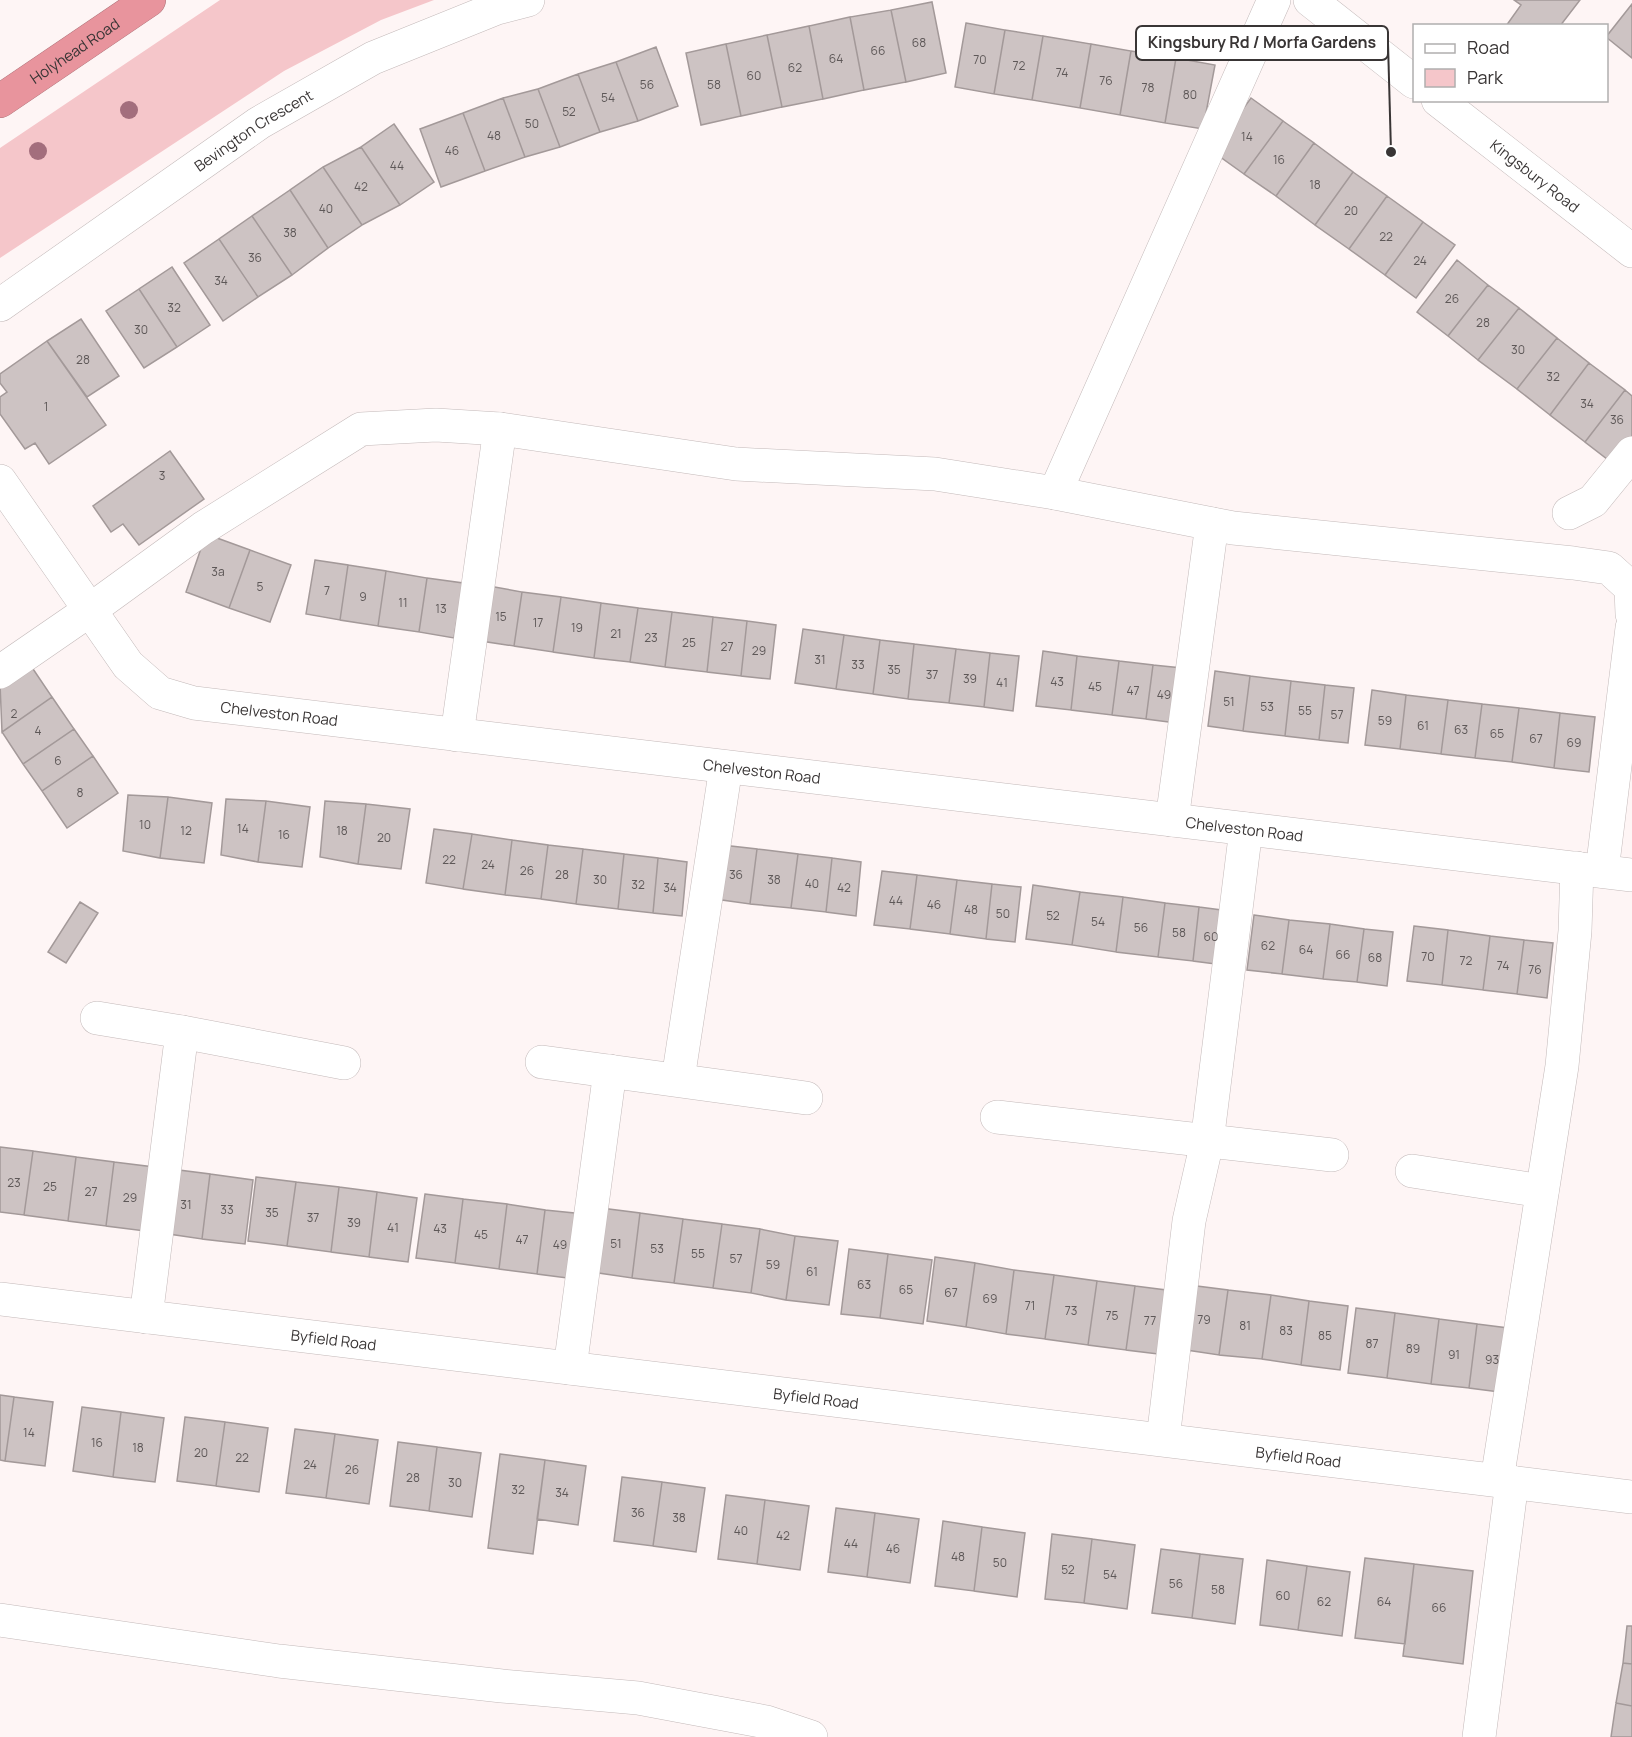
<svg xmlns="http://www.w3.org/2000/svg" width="1632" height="1737" viewBox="0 0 1632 1737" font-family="Manrope,sans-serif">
<rect width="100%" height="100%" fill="#fef5f5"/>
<path fill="#f5c6ca" d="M220 0H434L381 20 284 71 0 258V148Z"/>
<path fill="#cdc3c3" stroke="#a39999" stroke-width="1.5" d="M1514 0H1580L1560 26H1506L1521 5Z
M932 2 946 73 906 82 891 10Z
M1632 4V58L1606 37Z
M891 10 906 82 864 90 850 17Z
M850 17 864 90 823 99 809 26Z
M966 23 1005 30 994 94 955 87Z
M809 26 823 99 782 107 767 35Z
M1005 30 1043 36 1032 100 994 94Z
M767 35 782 107 741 116 726 44Z
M1043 36 1091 44 1080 108 1032 100Z
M726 44 741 116 701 125 686 53Z
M1091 44 1131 51 1120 115 1080 108Z
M656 47 678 106 638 121 616 62Z
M1131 51 1176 58 1165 123 1120 115Z
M1176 58 1215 65 1203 129 1165 123Z
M616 62 638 121 600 132 578 74Z
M578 74 600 132 560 147 538 89Z
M538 89 560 147 525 157 503 98Z
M503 98 525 157 485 171 463 113Z
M1251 98 1283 121 1244 174 1212 151Z
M463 113 485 171 441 187 420 129Z
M1283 121 1314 143 1276 196 1244 174Z
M394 124 434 182 400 205 361 147Z
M1314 143 1353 172 1315 225 1276 196Z
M361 147 400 205 362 225 323 167Z
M323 167 362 225 328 248 290 190Z
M1353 172 1387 196 1349 249 1315 225Z
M290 190 328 248 292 275 252 216Z
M1387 196 1423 222 1385 275 1349 249Z
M252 216 292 275 258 297 219 239Z
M1423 222 1455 245 1416 298 1385 275Z
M219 239 258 297 223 321 184 263Z
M1457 260 1488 285 1448 336 1417 312Z
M172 267 210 325 177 347 139 289Z
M1488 285 1519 308 1478 360 1448 336Z
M139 289 177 347 144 368 106 311Z
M1519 308 1557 338 1517 389 1478 360Z
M81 319 119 376 87 397 47 341Z
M1557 338 1589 363 1550 415 1517 389Z
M47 341 106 425 49 464 35 443 25 449 0 414V397L7 392 0 383V374Z
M1589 363 1625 390 1585 442 1550 415Z
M1625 390 1632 396V445L1616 466 1585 442Z
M170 451 204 499 139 545 123 524 111 532 93 506Z
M206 534 250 550 229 608 186 592Z
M250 550 291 565 270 622 229 608Z
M315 560 348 565 340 620 306 614Z
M348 565 386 571 378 626 340 620Z
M386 571 427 578 419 632 378 626Z
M427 578 463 583 454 638 419 632Z
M489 586 522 592 514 646 481 641Z
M522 592 561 597 553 652 514 646Z
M561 597 601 603 594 658 553 652Z
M601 603 638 608 630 662 594 658Z
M638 608 672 612 665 667 630 662Z
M672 612 713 617 707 672 665 667Z
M713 617 747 621 741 676 707 672Z
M747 621 776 625 770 679 741 676Z
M803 629 844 635 836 689 795 683Z
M844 635 880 640 873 694 836 689Z
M880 640 914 644 908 699 873 694Z
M914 644 956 649 949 703 908 699Z
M956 649 990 653 984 707 949 703Z
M1043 651 1077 656 1071 710 1036 706Z
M990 653 1019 656 1013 711 984 707Z
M1077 656 1119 661 1112 715 1071 710Z
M1119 661 1153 665 1146 719 1112 715Z
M29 663 52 697 2 732 0 684Z
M1153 665 1182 668 1176 723 1146 719Z
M1215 671 1250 676 1243 731 1208 726Z
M1250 676 1291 681 1285 736 1243 731Z
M1291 681 1325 685 1319 740 1285 736Z
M1325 685 1354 688 1348 743 1319 740Z
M1372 690 1406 695 1400 749 1365 745Z
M1406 695 1448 700 1441 754 1400 749Z
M52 697 74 729 23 764 2 732Z
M1448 700 1482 704 1475 758 1441 754Z
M1482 704 1519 708 1512 762 1475 758Z
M1519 708 1560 713 1554 768 1512 762Z
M1560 713 1595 717 1589 772 1554 768Z
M74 729 93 756 42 791 23 764Z
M93 756 118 793 67 828 42 791Z
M128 795 168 797 160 858 123 851Z
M168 797 212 803 204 863 160 858Z
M226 799 266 801 258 862 221 855Z
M266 801 310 807 302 867 258 862Z
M325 801 366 804 358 864 320 857Z
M366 804 410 809 401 869 358 864Z
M434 829 472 834 463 889 426 883Z
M472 834 512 840 505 895 463 889Z
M512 840 548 845 541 899 505 895Z
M548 845 583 849 576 904 541 899Z
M722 845 757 849 750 904 715 899Z
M583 849 624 854 618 909 576 904Z
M757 849 798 854 791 908 750 904Z
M624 854 658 858 653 913 618 909Z
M798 854 832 858 826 912 791 908Z
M658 858 687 862 682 916 653 913Z
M832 858 861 862 856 916 826 912Z
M882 871 917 875 910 929 874 925Z
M917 875 957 880 950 934 910 929Z
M957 880 992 884 986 939 950 934Z
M992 884 1021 887 1015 942 986 939Z
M1033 885 1080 892 1072 945 1026 939Z
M1080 892 1123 897 1116 952 1072 945Z
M1123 897 1165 903 1158 957 1116 952Z
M80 902 98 913 66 963 48 952Z
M1165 903 1199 907 1193 961 1158 957Z
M1199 907 1229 911 1223 965 1193 961Z
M1254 915 1289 920 1282 974 1247 970Z
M1289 920 1330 924 1323 979 1282 974Z
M1330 924 1364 929 1357 982 1323 979Z
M1414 926 1448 930 1442 985 1407 981Z
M1364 929 1393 932 1387 986 1357 982Z
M1448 930 1490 936 1483 990 1442 985Z
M1490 936 1524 940 1517 994 1483 990Z
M1524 940 1553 943 1547 998 1517 994Z
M0 1147 33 1151 24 1215 0 1212Z
M33 1151 76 1157 68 1221 24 1215Z
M76 1157 114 1162 106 1226 68 1221Z
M114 1162 154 1167 145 1231 106 1226Z
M171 1169 210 1174 202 1239 162 1233Z
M210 1174 253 1180 245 1244 202 1239Z
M256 1177 296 1182 287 1246 248 1241Z
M296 1182 339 1187 331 1252 287 1246Z
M339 1187 377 1192 369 1257 331 1252Z
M377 1192 417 1198 408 1262 369 1257Z
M425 1194 463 1199 455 1263 416 1258Z
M463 1199 507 1204 499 1269 455 1263Z
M507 1204 545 1210 537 1274 499 1269Z
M601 1208 640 1213 632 1278 592 1272Z
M545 1210 584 1214 575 1279 537 1274Z
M640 1213 683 1219 674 1283 632 1278Z
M683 1219 722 1224 713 1288 674 1283Z
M722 1224 760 1229 751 1293 713 1288Z
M760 1229 795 1236 786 1300 751 1293Z
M795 1236 838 1241 829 1305 786 1300Z
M849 1249 888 1254 880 1318 841 1314Z
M888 1254 932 1260 923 1324 880 1318Z
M935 1257 975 1263 966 1327 927 1321Z
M975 1263 1014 1270 1006 1334 966 1327Z
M1014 1270 1054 1275 1045 1339 1006 1334Z
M1054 1275 1097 1281 1088 1345 1045 1339Z
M1097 1281 1135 1286 1126 1350 1088 1345Z
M1189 1285 1228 1290 1219 1355 1180 1349Z
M1135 1286 1174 1291 1166 1355 1126 1350Z
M1228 1290 1271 1295 1262 1359 1219 1355Z
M1271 1295 1309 1301 1301 1365 1262 1359Z
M1309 1301 1348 1306 1340 1370 1301 1365Z
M1356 1308 1395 1313 1387 1378 1348 1373Z
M1395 1313 1439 1319 1431 1384 1387 1378Z
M1439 1319 1477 1324 1469 1388 1431 1384Z
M1477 1324 1516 1329 1507 1393 1469 1388Z
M0 1395 14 1397 5 1461 0 1460Z
M14 1397 53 1402 45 1466 5 1461Z
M82 1407 121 1412 113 1477 73 1471Z
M121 1412 164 1418 155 1482 113 1477Z
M185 1417 225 1422 216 1486 177 1481Z
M225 1422 268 1428 259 1492 216 1486Z
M295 1429 335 1434 326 1498 286 1493Z
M335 1434 378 1440 369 1504 326 1498Z
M398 1442 437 1447 429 1511 390 1506Z
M437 1447 481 1453 472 1517 429 1511Z
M500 1454 545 1460 533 1554 488 1548Z
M545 1460 586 1466 578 1525 537 1519Z
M622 1477 662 1482 653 1546 614 1541Z
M662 1482 705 1488 696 1552 653 1546Z
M726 1495 765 1500 757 1564 718 1559Z
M765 1500 809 1506 800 1570 757 1564Z
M836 1508 875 1513 867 1577 828 1572Z
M875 1513 919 1519 910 1583 867 1577Z
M943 1521 982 1527 974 1591 935 1586Z
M982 1527 1025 1533 1017 1597 974 1591Z
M1052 1534 1092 1539 1084 1603 1045 1599Z
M1092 1539 1135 1545 1127 1609 1084 1603Z
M1161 1549 1200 1554 1192 1618 1152 1613Z
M1200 1554 1243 1559 1235 1624 1192 1618Z
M1365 1558 1414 1564 1405 1644 1355 1638Z
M1267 1560 1307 1566 1298 1630 1260 1625Z
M1414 1564 1473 1571 1463 1664 1403 1656Z
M1307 1566 1350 1572 1342 1636 1298 1630Z
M1627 1626H1632V1664L1623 1663Z
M1623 1663 1632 1664V1706L1616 1703Z
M1616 1703 1632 1706V1737H1611Z"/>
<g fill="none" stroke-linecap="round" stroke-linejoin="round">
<defs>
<g id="minor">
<path d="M1310 0 1414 82"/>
<path id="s1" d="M1438 100 1632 251"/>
<path id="s2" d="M0 305 259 123 373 58 497 8 528 0"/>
<path id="s3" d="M0 481 128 665 160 693 194 703 1632 875"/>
<path d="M1055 493 1274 0"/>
<path d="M1569 513 1593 501 1632 453"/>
<path d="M0 672 90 610 203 528 361 429 436 425 500 429 736 464 935 474 1055 493 1233 528 1573 563 1609 568 1631 588 1632 614"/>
<path d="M457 735 500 429"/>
<path d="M1172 820 1212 524"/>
<path d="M1602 871 1632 628"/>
<path d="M97 1018 182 1032 344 1063"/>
<path d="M542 1062 806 1098"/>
<path d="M678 1079 726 767"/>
<path d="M997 1117 1332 1155"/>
<path d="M1412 1171 1542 1191"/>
<path id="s4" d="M0 1299 1632 1497"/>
<path d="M146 1317 182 1032"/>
<path d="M570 1368 610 1071"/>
<path d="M1163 1439 1189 1221 1207 1142 1246 829"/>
<path d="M1497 1480 1562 1066 1575 931 1577 868"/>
<path d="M0 1620 279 1661 502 1686 638 1698 766 1722 811 1737"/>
<path d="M1479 1737 1512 1482"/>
</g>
<g id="highway">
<path id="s5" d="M0 101 149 0"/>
</g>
</defs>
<use href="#minor" stroke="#c3b9b9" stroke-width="34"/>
<use href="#highway" stroke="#ab7379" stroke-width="34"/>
<use href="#minor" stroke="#fff" stroke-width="33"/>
<use href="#highway" stroke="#e8949d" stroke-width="33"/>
</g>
<g fill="#a36e7d">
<circle cx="129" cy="110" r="9"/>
<circle cx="38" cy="151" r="9"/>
</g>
<g text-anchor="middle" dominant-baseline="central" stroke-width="5" stroke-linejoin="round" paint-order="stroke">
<g font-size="12" fill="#5e5858">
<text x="919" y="42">68</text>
<text x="878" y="50">66</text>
<text x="836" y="58">64</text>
<text x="980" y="59">70</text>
<text x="1019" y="65">72</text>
<text x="795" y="67">62</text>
<text x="1062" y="72">74</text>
<text x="754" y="75">60</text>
<text x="1106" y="80">76</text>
<text x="647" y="84">56</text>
<text x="714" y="84">58</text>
<text x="1148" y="87">78</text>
<text x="1190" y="94">80</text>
<text x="608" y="97">54</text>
<text x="569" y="111">52</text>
<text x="532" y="123">50</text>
<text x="494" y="135">48</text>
<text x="1247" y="136">14</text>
<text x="452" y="150">46</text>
<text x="1279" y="159">16</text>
<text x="397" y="165">44</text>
<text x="1315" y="184">18</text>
<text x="361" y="186">42</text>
<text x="326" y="208">40</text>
<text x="1351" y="210">20</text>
<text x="290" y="232">38</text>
<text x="1386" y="236">22</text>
<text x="255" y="257">36</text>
<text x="1420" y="260">24</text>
<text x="221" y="280">34</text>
<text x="1452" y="298">26</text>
<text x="174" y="307">32</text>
<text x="1483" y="322">28</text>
<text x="141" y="329">30</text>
<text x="1518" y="349">30</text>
<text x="83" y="359">28</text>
<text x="1553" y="376">32</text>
<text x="1587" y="403">34</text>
<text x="46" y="406">1</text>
<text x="1617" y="419">36</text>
<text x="162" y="475">3</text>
<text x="218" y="571">3a</text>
<text x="260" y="586">5</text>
<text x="327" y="590">7</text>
<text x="363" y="596">9</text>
<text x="403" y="602">11</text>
<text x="441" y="608">13</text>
<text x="501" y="616">15</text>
<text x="538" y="622">17</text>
<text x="577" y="627">19</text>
<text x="616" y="633">21</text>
<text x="651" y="637">23</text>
<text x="689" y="642">25</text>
<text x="727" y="646">27</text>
<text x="759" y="650">29</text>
<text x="820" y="659">31</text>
<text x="858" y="664">33</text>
<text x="894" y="669">35</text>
<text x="932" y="674">37</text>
<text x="970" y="678">39</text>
<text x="1057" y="681">43</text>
<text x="1002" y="682">41</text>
<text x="1095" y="686">45</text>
<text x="1133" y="690">47</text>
<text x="1164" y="694">49</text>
<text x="1229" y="701">51</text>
<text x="1267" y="706">53</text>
<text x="1305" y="710">55</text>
<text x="14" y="713">2</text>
<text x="1337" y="714">57</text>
<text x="1385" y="720">59</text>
<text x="1423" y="725">61</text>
<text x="1461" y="729">63</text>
<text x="38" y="730">4</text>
<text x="1497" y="733">65</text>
<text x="1536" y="738">67</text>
<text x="1574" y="742">69</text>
<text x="58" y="760">6</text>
<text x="80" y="792">8</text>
<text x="145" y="824">10</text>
<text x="243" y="828">14</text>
<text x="186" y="830">12</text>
<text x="342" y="830">18</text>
<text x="284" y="834">16</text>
<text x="384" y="837">20</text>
<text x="449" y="859">22</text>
<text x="488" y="864">24</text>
<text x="527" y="870">26</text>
<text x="562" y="874">28</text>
<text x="736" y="874">36</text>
<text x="600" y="879">30</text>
<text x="774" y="879">38</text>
<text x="812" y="883">40</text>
<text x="638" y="884">32</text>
<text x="670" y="887">34</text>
<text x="844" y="887">42</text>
<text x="896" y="900">44</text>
<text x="934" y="904">46</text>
<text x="971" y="909">48</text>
<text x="1003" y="913">50</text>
<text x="1053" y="915">52</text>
<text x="1098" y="921">54</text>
<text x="1141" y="927">56</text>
<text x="1179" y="932">58</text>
<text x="1211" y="936">60</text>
<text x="1268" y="945">62</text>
<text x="1306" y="949">64</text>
<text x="1343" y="954">66</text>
<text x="1428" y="956">70</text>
<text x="1375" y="957">68</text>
<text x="1466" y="960">72</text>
<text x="1503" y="965">74</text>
<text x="1535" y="969">76</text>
<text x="14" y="1182">23</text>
<text x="50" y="1186">25</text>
<text x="91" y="1191">27</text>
<text x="130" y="1197">29</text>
<text x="186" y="1204">31</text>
<text x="227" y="1209">33</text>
<text x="272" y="1212">35</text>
<text x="313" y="1217">37</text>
<text x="354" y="1222">39</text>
<text x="393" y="1227">41</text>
<text x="440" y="1228">43</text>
<text x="481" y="1234">45</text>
<text x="522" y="1239">47</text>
<text x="616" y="1243">51</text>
<text x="560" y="1244">49</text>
<text x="657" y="1248">53</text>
<text x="698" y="1253">55</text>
<text x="736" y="1258">57</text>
<text x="773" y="1264">59</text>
<text x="812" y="1271">61</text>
<text x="864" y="1284">63</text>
<text x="906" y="1289">65</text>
<text x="951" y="1292">67</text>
<text x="990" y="1298">69</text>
<text x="1030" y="1305">71</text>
<text x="1071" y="1310">73</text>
<text x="1112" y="1315">75</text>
<text x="1204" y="1319">79</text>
<text x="1150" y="1320">77</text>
<text x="1245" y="1325">81</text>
<text x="1286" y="1330">83</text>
<text x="1325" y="1335">85</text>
<text x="1372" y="1343">87</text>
<text x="1413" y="1348">89</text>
<text x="1454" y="1354">91</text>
<text x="1492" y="1359">93</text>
<text x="29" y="1432">14</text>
<text x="97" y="1442">16</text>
<text x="138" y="1447">18</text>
<text x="201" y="1452">20</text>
<text x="242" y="1457">22</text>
<text x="310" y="1464">24</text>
<text x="352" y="1469">26</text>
<text x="413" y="1477">28</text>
<text x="455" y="1482">30</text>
<text x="518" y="1489">32</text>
<text x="562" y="1492">34</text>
<text x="638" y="1512">36</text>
<text x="679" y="1517">38</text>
<text x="741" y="1530">40</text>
<text x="783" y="1535">42</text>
<text x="851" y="1543">44</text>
<text x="893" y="1548">46</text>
<text x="958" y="1556">48</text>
<text x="1000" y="1562">50</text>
<text x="1068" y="1569">52</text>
<text x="1110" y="1574">54</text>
<text x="1176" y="1583">56</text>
<text x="1218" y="1589">58</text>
<text x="1283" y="1595">60</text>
<text x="1324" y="1601">62</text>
<text x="1384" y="1601">64</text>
<text x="1439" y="1607">66</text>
</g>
<g font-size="15" fill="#393535" stroke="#fff">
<text stroke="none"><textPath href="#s5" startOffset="90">Holyhead Road</textPath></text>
<text stroke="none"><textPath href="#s2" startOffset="308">Bevington Crescent</textPath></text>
<text stroke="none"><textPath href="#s1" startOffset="123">Kingsbury Road</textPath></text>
<text stroke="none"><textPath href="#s3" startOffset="388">Chelveston Road</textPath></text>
<text stroke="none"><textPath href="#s3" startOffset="874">Chelveston Road</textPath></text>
<text stroke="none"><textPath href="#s3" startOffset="1360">Chelveston Road</textPath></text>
<text stroke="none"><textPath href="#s4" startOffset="336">Byfield Road</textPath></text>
<text stroke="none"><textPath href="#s4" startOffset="822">Byfield Road</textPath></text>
<text stroke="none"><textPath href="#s4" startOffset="1308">Byfield Road</textPath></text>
</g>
</g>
<path fill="none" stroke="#393535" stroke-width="2" d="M1391 152L1388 43"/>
<circle fill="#393535" stroke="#fff" stroke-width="2" cx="1391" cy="152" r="6"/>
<rect fill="#fff" stroke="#393535" stroke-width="2" x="1136" y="26" width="252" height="34" rx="6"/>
<g font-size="16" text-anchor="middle" font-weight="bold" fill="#393535">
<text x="1262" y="48">Kingsbury Rd / Morfa Gardens</text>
</g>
<rect x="1413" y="24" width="195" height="78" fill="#ffffff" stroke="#b0aeae" stroke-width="1.5"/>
<rect x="1425" y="44" width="30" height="9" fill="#ffffff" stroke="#b0aeae" stroke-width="1.5"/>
<text x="1467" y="54" font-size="18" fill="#393535">Road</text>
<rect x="1425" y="69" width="30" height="18" fill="#f5c6ca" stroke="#b0aeae" stroke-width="1.5"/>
<text x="1467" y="84" font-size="18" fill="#393535">Park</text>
</svg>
